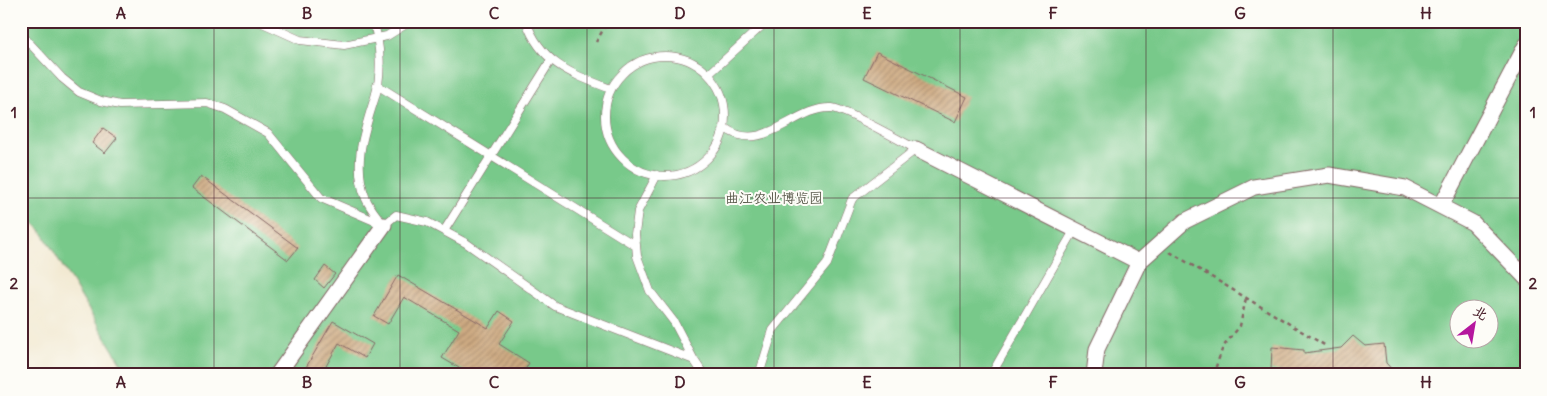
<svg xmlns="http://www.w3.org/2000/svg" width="1547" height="396" viewBox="0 0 1547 396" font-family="Delius,'LXGW WenKai TC',sans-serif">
<defs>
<pattern id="building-hatch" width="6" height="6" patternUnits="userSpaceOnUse" patternTransform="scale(1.25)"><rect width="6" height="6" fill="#cdaa82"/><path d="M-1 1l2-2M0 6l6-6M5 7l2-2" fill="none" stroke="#a88a6b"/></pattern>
</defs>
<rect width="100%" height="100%" fill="#fdfcf7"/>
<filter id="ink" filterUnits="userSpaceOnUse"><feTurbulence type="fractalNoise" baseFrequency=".02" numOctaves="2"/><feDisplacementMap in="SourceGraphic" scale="10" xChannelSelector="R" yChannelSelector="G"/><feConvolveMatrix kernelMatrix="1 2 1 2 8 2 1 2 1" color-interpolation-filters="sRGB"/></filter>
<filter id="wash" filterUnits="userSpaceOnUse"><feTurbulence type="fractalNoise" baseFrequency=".0096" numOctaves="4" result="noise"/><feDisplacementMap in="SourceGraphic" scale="20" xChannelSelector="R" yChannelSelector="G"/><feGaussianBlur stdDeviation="1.12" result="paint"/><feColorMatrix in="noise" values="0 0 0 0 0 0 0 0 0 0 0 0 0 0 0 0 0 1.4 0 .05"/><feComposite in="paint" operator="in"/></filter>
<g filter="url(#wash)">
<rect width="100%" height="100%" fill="#f2e9d2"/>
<path fill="#78c98a" stroke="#61745a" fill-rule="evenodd" d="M21 21H1526V375H128L42 232 21 210ZM1460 308H1490V338H1460Z"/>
<g id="blocks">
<path fill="url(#building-hatch)" d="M877 52 967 97 955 122 864 78Z
M103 128 117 138 105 153 92 143Z
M201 176 298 248 288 260 192 188Z
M325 266 335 274 324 288 315 280Z
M398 275 488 328 499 311 514 321 499 344 529 363 522 375H471L442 358 459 330 404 297 388 324 374 316Z
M333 321 373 344 365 358 339 343 321 375H314L305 369Z
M1353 336 1365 346 1384 344 1386 363 1397 375H1320L1322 372 1271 370 1272 347 1304 350V353L1341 348Z"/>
</g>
</g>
<g filter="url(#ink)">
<use href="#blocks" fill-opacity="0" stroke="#856665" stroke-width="1"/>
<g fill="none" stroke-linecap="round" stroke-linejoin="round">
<defs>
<path id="service" d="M258 21 300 40 344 45 387 36 411 21
M373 21C381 45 382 74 375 97 364 132 352 164 366 199 370 208 378 217 383 225
M526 21C541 64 572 74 611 89
M21 34 62 78 79 92 101 101 120 105 207 103 225 109 268 133 321 198 384 225 396 215 427 222 466 243 555 306 694 360 704 375
M605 116a60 60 0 1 1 120 0a60 60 0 1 1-120 0Z
M709 74 767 21
M377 85 636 246
M725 128C763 156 795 106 832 108 845 109 901 141 916 149L852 199 827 264 773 330 759 375
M657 175 638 211 635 234 637 256 650 291 674 322 694 360
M444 231 551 60
M284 366 299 375
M991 375 1075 229"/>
<path id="minor" d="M916 149 1139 262
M1441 206 1526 45
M277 375 384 225
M1094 375 1097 349 1139 262 1185 221 1254 187 1329 175 1405 188 1473 223 1526 278"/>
</defs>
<use href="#service" stroke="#856665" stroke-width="9"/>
<use href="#minor" stroke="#856665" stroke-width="17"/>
<path stroke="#856665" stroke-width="2.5" stroke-dasharray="4 4" stroke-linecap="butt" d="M596 42 608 21
M1170 252 1326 346
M1213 375 1223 347 1240 326 1246 298"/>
<use href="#service" stroke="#fff" stroke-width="8"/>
<use href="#minor" stroke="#fff" stroke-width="15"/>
</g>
</g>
<path fill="none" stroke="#4a1f2b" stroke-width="1" stroke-opacity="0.55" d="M214 21V375M400 21V375M587 21V375M774 21V375M960 21V375M1146 21V375M1333 21V375M21 198H1526"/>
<g text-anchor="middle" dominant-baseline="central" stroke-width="4" stroke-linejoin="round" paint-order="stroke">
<g font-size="14" fill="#5a5a4c" stroke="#fdfcf7">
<text x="774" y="198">曲江农业博览园</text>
</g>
</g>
<rect width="1547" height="396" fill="none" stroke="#fdfcf7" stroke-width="55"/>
<g transform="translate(1474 324) rotate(31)"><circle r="24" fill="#fdfcf7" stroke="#b5a4a5"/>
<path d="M0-4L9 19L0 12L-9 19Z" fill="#b5179e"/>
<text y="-8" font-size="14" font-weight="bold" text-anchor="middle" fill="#4a1f2b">北</text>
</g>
<rect x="28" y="28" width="1492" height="340" fill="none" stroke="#4a1f2b" stroke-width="2"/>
<g font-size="16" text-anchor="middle" font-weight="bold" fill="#4a1f2b">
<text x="121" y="19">A</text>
<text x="307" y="19">B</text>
<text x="494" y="19">C</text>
<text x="680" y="19">D</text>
<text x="867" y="19">E</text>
<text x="1053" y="19">F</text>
<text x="1240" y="19">G</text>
<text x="1426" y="19">H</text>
<text x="14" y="118">1</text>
<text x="1533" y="118">1</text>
<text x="14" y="289">2</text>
<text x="1533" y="289">2</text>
<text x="121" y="388">A</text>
<text x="307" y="388">B</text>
<text x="494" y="388">C</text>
<text x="680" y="388">D</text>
<text x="867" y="388">E</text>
<text x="1053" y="388">F</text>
<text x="1240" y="388">G</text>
<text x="1426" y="388">H</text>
</g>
</svg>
